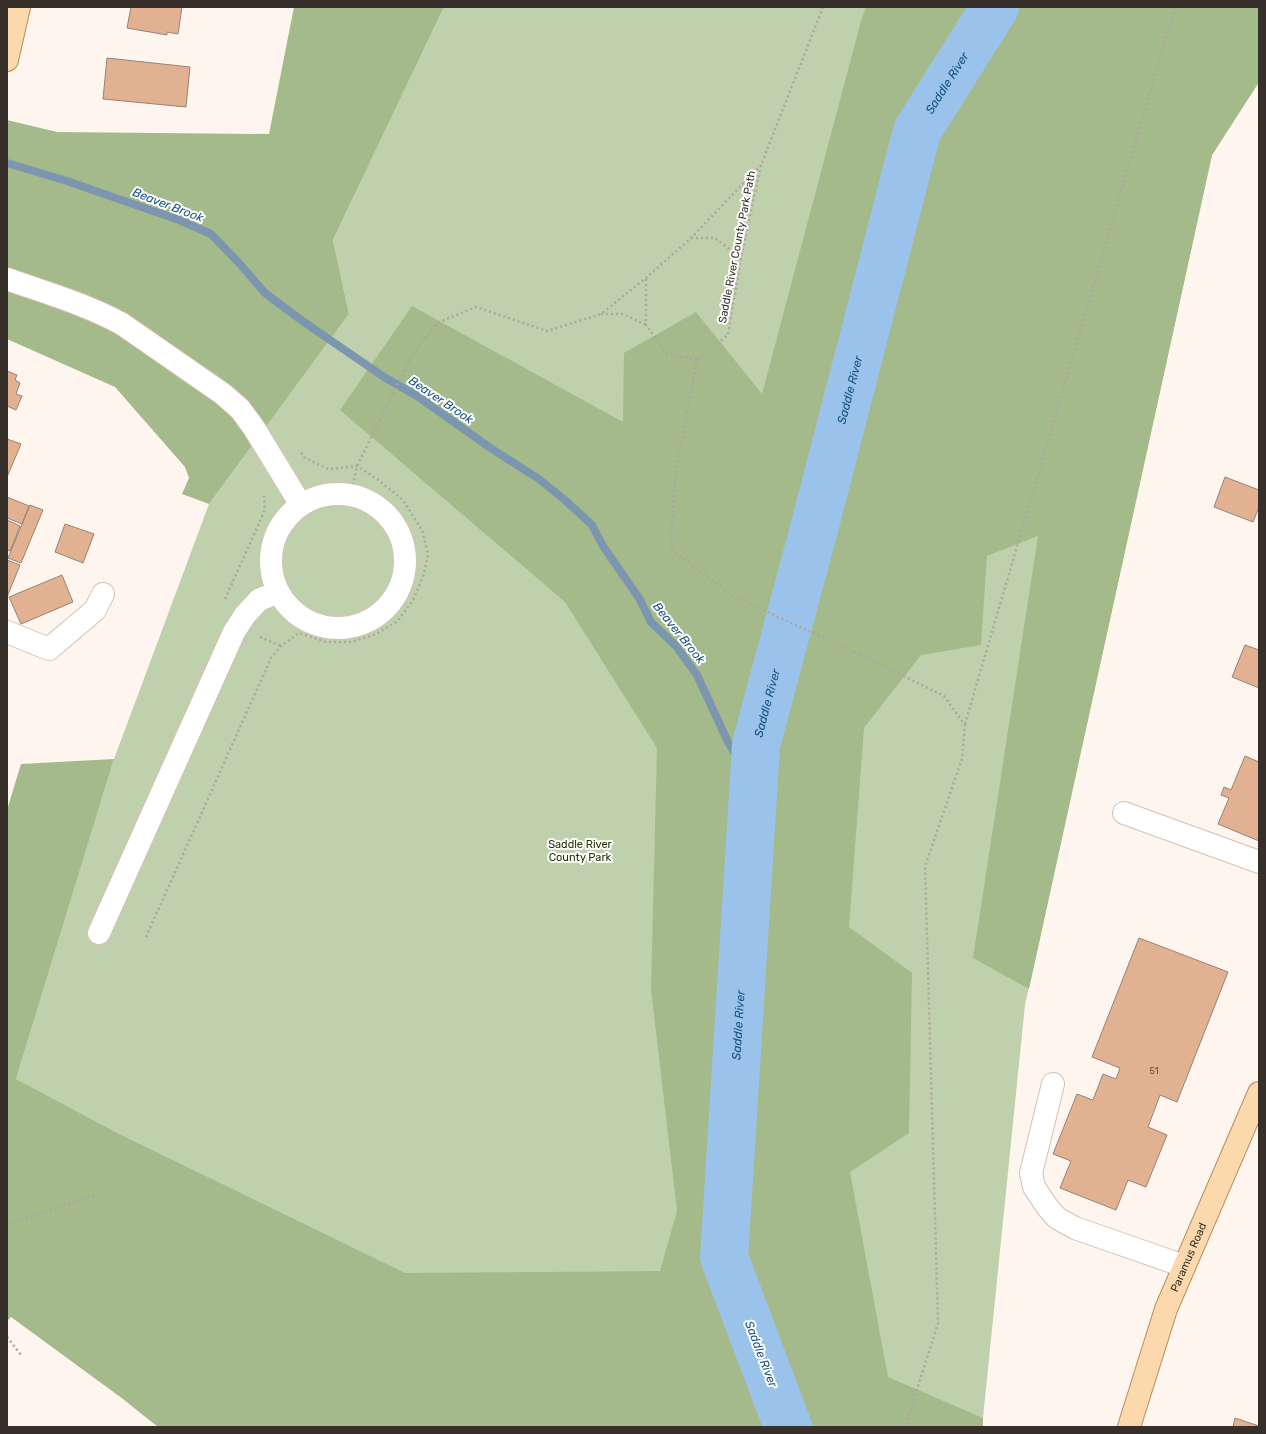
<svg xmlns="http://www.w3.org/2000/svg" width="1266" height="1434" viewBox="0 0 1266 1434" font-family="Rubik,sans-serif">
<rect width="100%" height="100%" fill="#fef5ef"/>
<path fill="#bfd1ac" d="M444 7H1259V82L1212 155 1025 1005 983 1418V1427L269 1280 16 1079 114 759 209 504 349 314 333 240Z"/>
<path fill="#a4ba8a" d="M294 7H444L333 240 349 314 209 504 182 494 189 478 185 467 115 387 7 339V120L57 132 269 134Z
M866 7H1259V82L1212 155 1029 989 973 958 1038 536 987 556 981 645 921 655 864 728 849 927 912 973 909 1133 850 1172 888 1377 983 1418V1427H158L123 1399 11 1317 7 1321V810L21 764 114 759 16 1079 119 1134 405 1273 660 1271 677 1211 651 989 657 748 565 602 340 410 412 306 623 422 624 353 696 312 762 394 861 21Z"/>
<g fill="none" stroke-linecap="round" stroke-linejoin="round">
<path stroke="#7c96b0" stroke-width="8" d="M7 163 67 181 179 220 211 234 239 263 265 293 301 320 384 377 417 396 492 449 539 479 566 501 592 525 603 546 639 598 651 622 676 646 697 675 728 742 753 783"/>
<path stroke="#9ac2ea" stroke-width="48" id="s1" d="M788 1427 724 1257 756 745 815 525 917 131 995 7"/>
</g>
<path fill="#e1b191" stroke="#968377" d="M131 7H182L178 34 167 32V35L127 28Z
M107 58 190 67 186 107 103 99Z
M7 371 17 375 15 380 20 383 16 394 22 396 16 410 7 406Z
M7 439 21 444 7 477Z
M1225 477 1259 490V507L1253 522 1214 507Z
M7 497 29 506 22 524 7 518Z
M30 505 43 510 21 563 8 558Z
M7 520 20 526 10 551 7 550Z
M65 524 94 534 83 563 55 552Z
M7 560 20 565 7 597Z
M62 575 73 602 21 624 9 597Z
M1245 645 1259 650V688L1232 677Z
M1245 756 1259 762V841L1218 824 1229 798 1221 795 1224 787 1231 790Z
M1139 938 1228 972 1177 1102 1160 1095 1148 1127 1167 1135 1146 1187 1128 1180 1116 1210 1060 1188 1071 1161 1053 1154 1077 1094 1093 1100 1103 1074 1116 1079 1120 1068 1092 1057Z
M1235 1418 1259 1426V1427H1233Z"/>
<g fill="none" stroke-linecap="round" stroke-linejoin="round">
<defs>
<path id="minor" d="M7 279C47 293 85 304 122 324L223 394 240 409 254 428 301 505
M271 561a67 67 0 1 1 134 0a67 67 0 1 1-134 0Z
M7 632 49 649 95 610 103 594
M1124 813 1259 862
M99 933 234 632 245 615 259 600 278 592
M1053 1084 1031 1173 1034 1187 1048 1208 1057 1218 1075 1228 1184 1266"/>
<g id="major">
<path d="M7 60 19 7"/>
<path id="s2" d="M1129 1427 1166 1309 1259 1093"/>
</g>
</defs>
<use href="#minor" stroke="#d5c1b3" stroke-width="24"/>
<use href="#major" stroke="#b58d5c" stroke-width="24"/>
<path stroke="#aea59f" stroke-width="2.5" stroke-dasharray="2 3" stroke-linecap="butt" d="M823 7 761 165 741 258 728 335 697 360 675 476 671 549 735 597 867 658 944 696 965 725 962 759 925 866 938 1323 905 1427
M691 238H715L741 258
M646 279V325L668 354 697 360
M601 314H623L646 325
M351 495 357 466 411 357 437 323 476 307 547 331 601 314 646 278 691 238 761 165
M225 599 265 510 264 494
M260 637 281 646
M965 724 1175 7
M146 937 271 658 281 646 299 633 326 642H352L376 634 398 621 413 600 423 577 428 555 423 532 403 500 377 479 357 466 328 469 304 457 300 451
M7 1225 97 1195
M7 1337 21 1355"/>
<use href="#minor" stroke="#fff" stroke-width="22"/>
<use href="#major" stroke="#fbd9ad" stroke-width="22"/>
</g>
<g text-anchor="middle" dominant-baseline="central" stroke-width="4" stroke-linejoin="round" paint-order="stroke">
<g font-size="9" fill="#625044">
<text x="1154" y="1071">51</text>
</g>
<g font-size="11" fill="#372f2a" stroke="#fff">
<text transform="translate(737 247) rotate(-79)">Saddle River County Park Path</text>
<text stroke="none"><textPath href="#s2" startOffset="180">Paramus Road</textPath></text>
</g>
<g font-size="11" fill="#213300" stroke="#fff">
<text x="580" y="844">Saddle River<tspan x="580" dy="13">County Park</tspan></text>
</g>
<g font-size="12" font-style="italic" fill="#165182" stroke="#fff">
<text stroke="none"><textPath href="#s1" startOffset="1386">Saddle River</textPath></text>
<text transform="translate(168 205) rotate(21)">Beaver Brook</text>
<text stroke="none"><textPath href="#s1" startOffset="1062">Saddle River</textPath></text>
<text transform="translate(441 400) rotate(34)">Beaver Brook</text>
<text transform="translate(679 633) rotate(51)">Beaver Brook</text>
<text stroke="none"><textPath href="#s1" startOffset="738">Saddle River</textPath></text>
<text stroke="none"><textPath href="#s1" startOffset="414">Saddle River</textPath></text>
<text transform="translate(761 1354) rotate(69)">Saddle River</text>
</g>
</g>
<rect width="1266" height="1434" fill="none" stroke="#372f2a" stroke-width="16"/>
</svg>
